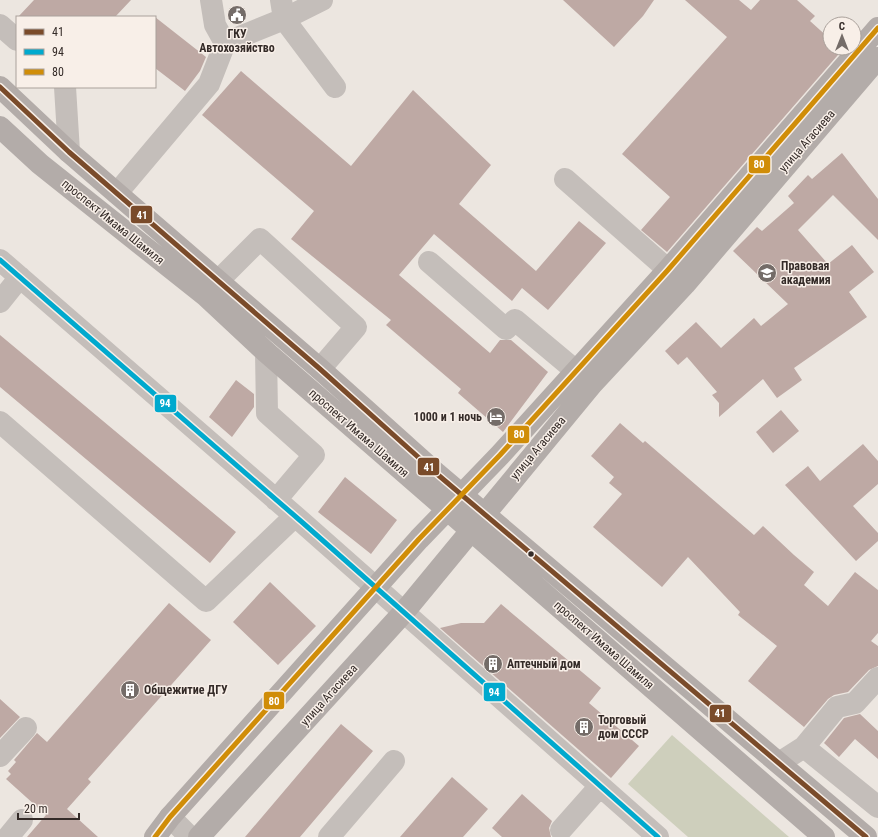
<svg xmlns="http://www.w3.org/2000/svg" width="878" height="837" viewBox="0 0 878 837" font-family="'Roboto Condensed',sans-serif">
<rect width="100%" height="100%" fill="#ece6e0"/>
<path fill="#cecfbc" d="M672 735 789 837H688L628 784Z"/>
<path fill="#bea9a4" d="M34 0H131L115 17H18Z
M563 0H654L643 16 614 47Z
M685 0H739L751 10 760 0H797L815 16 810 21 830 39V48H844L667 252 641 230 670 197 622 154 727 37Z
M155 17 206 57 200 71 185 91 155 68Z
M241 71 351 166 413 90 491 165 459 204 536 271 579 221 606 243 548 310 522 288 512 301 434 234 399 275 490 353 500 340H511L548 372 503 432 458 393 461 389 386 325 391 320 291 239 314 211 202 115Z
M842 153 878 199V240L833 195 798 230 828 264 852 245 874 272 849 292 867 317 794 368 802 380 777 398 763 379 719 417V403L712 395 717 392 687 357 678 365 665 351 696 322 721 348 754 318 761 326 788 304 733 251 757 227 762 231 794 203 788 196 808 175 812 179Z
M0 335 236 532 210 563 0 387Z
M236 380 254 394V407L232 437 209 417Z
M781 410 799 431 773 453 756 432Z
M620 423 643 443 645 441 754 535 763 526 794 555 814 572 804 585 828 606 855 572 878 590V633L871 641 878 646V666L869 670 848 692 834 695 828 699 804 727 748 681 777 646 738 615 740 612 688 557 662 587 593 527 622 494 609 483 614 477 591 456Z
M863 444 878 461V484L853 506 878 533V541L856 561 785 485 808 466 820 481Z
M345 477 397 520 371 554 318 512Z
M270 582 316 626 278 665 233 622Z
M169 603 211 640 88 779 91 782 67 809 98 837H27L46 815 6 779 11 774 8 771 16 762 14 760 37 733 47 742Z
M501 604 601 688 589 703 639 746 611 778 440 628 461 623H484Z
M0 699 20 717 0 738Z
M860 714 878 731V759L855 739 839 757 824 743 844 718Z
M341 724 373 751 300 837H245Z
M452 777 488 809 463 837H400Z
M522 794 552 821 549 828 551 837H502L492 828Z"/>
<g fill="none" stroke-linecap="round" stroke-linejoin="round">
<path stroke="#c4beba" stroke-width="22" d="M322 0 284 19 335 87
M0 25 17 40
M225 43 284 19 281 0
M65 87 69 152
M565 179 682 282
M117 193 209 84 225 43 215 25 211 0
M0 260 303 523 658 837
M429 262 506 329 515 320 576 371
M218 281 260 239 356 327 320 369
M0 302 20 277
M266 352 267 413 314 455 276 500
M0 422 206 601 295 516
M804 747 837 707 855 703 878 678
M0 756 26 728
M779 763 804 747 878 807
M170 817 190 837
M561 830 600 786
M8 837 22 820
M329 837 394 761"/>
<path stroke="#b3aca9" stroke-width="22" d="M0 87 69 152 320 369 437 474 866 837
M0 127 40 164 206 296 266 352 824 837
M155 837 170 817 419 539 500 455 667 271 878 28
M199 837 404 612 592 384 685 284 878 58"/>
<defs>
<path id="bus-1" d="M0 87 69 152 320 369 437 474 866 837"/>
<path id="bus-2" d="M0 260 303 523 658 837"/>
<path id="bus-3" d="M155 837 170 817 419 539 500 455 667 271 878 28"/>
</defs>
<use href="#bus-1" stroke="#f8efe8" stroke-width="8"/>
<use href="#bus-2" stroke="#f8efe8" stroke-width="8"/>
<use href="#bus-3" stroke="#f8efe8" stroke-width="8"/>
<use href="#bus-1" stroke="#7a4b2a" stroke-width="5"/>
<use href="#bus-2" stroke="#00a9ce" stroke-width="5"/>
<use href="#bus-3" stroke="#d08d08" stroke-width="5"/>
</g>
<defs>
<symbol id="civic-disc" viewBox="-11 -11 22 22"><circle r="9.5" fill="#746c68" stroke="#f8efe8"/><path d="M-.6-6.5H3V-4.5H.6V-3L4-1V1h2V6H-6V1h2V-1L-.6-3ZM-1.2 2.5V6h2.4V2.5Z" fill="#fff"/></symbol>
<symbol id="university-disc" viewBox="-11 -11 22 22"><circle r="9.5" fill="#746c68" stroke="#f8efe8"/><path d="M0-5L7-2L0 1L-7-2ZM-4 1L0 2.5L4 1V4Q0 6-4 4Z" fill="#fff"/></symbol>
<symbol id="hotel-disc" viewBox="-11 -11 22 22"><circle r="9.5" fill="#746c68" stroke="#f8efe8"/><path d="M-6-4.5h1.5V1H6V5H4.5V3h-9V5H-6ZM-4 0a1.8 1.8 0 1 1 3.6 0ZM.5 0V-2.5h3Q6-2.5 6 0Z" fill="#fff"/></symbol>
<symbol id="building-disc" viewBox="-11 -11 22 22"><circle r="9.5" fill="#746c68" stroke="#f8efe8"/><path d="M-4-6H4V6H1V3H-1V6H-4ZM-2.5-4.3h1.7v1.8h-1.7ZM.8-4.3h1.7v1.8H.8ZM-2.5-1h1.7V.8h-1.7ZM.8-1h1.7V.8H.8Z" fill="#fff"/></symbol>
</defs>
<g fill-rule="evenodd">
<use href="#civic-disc" x="226" y="4" width="22" height="22"/>
<use href="#university-disc" x="756" y="262" width="22" height="22"/>
<use href="#hotel-disc" x="485" y="406" width="22" height="22"/>
<use href="#building-disc" x="482" y="653" width="22" height="22"/>
<use href="#building-disc" x="119" y="679" width="22" height="22"/>
<use href="#building-disc" x="573" y="716" width="22" height="22"/>
</g>
<circle fill="#342b28" stroke="#f8efe8" stroke-width="1.5" cx="531" cy="554" r="3.5"/>
<g text-anchor="middle" dominant-baseline="central" stroke-width="3" stroke-linejoin="round" paint-order="stroke">
<g font-size="12" font-weight="bold" fill="#342b28" stroke="#f8efe8" text-anchor="start">
<text x="237" y="34" text-anchor="middle">ГКУ<tspan x="237" dy="14">Автохозяйство</tspan></text>
<text x="781" y="266">Правовая<tspan x="781" dy="14">академия</tspan></text>
<text x="482" y="417" text-anchor="end">1000 и 1 ночь</text>
<text x="507" y="664">Аптечный дом</text>
<text x="144" y="690">Общежитие ДГУ</text>
<text x="598" y="720">Торговый<tspan x="598" dy="14">дом СССР</tspan></text>
</g>
<g font-size="12" fill="#342b28" stroke="#f8efe8">
<text transform="translate(807 141) rotate(-49)">улица Агасиева</text>
<text transform="translate(113 222) rotate(39)">проспект Имама Шамиля</text>
<text transform="translate(359 433) rotate(41)">проспект Имама Шамиля</text>
<text transform="translate(538 448) rotate(-50)">улица Агасиева</text>
<text transform="translate(604 645) rotate(41)">проспект Имама Шамиля</text>
<text transform="translate(329 695) rotate(-48)">улица Агасиева</text>
</g>
</g>
<g stroke="#f8efe8" stroke-width="1.5">
<rect x="748" y="155" width="23" height="19" rx="4" fill="#d08d08"/>
<rect x="130" y="205" width="23" height="19" rx="4" fill="#7a4b2a"/>
<rect x="154" y="394" width="23" height="19" rx="4" fill="#00a9ce"/>
<rect x="507" y="425" width="23" height="19" rx="4" fill="#d08d08"/>
<rect x="417" y="457" width="23" height="19" rx="4" fill="#7a4b2a"/>
<rect x="483" y="682" width="23" height="20" rx="4" fill="#00a9ce"/>
<rect x="263" y="691" width="22" height="19" rx="4" fill="#d08d08"/>
<rect x="709" y="704" width="23" height="19" rx="4" fill="#7a4b2a"/>
</g>
<g font-size="11" text-anchor="middle" font-weight="bold" fill="#fff">
<text x="759" y="168">80</text>
<text x="142" y="219">41</text>
<text x="165" y="407">94</text>
<text x="519" y="438">80</text>
<text x="429" y="471">41</text>
<text x="494" y="696">94</text>
<text x="274" y="705">80</text>
<text x="720" y="717">41</text>
</g>
<rect x="16" y="16" width="140" height="72" fill="#f8efe8" stroke="#aaa19b"/>
<rect x="24" y="29" width="20" height="6" fill="#7a4b2a" stroke="#aaa19b"/>
<text x="52" y="36" font-size="12" fill="#342b28">41</text>
<rect x="24" y="49" width="20" height="6" fill="#00a9ce" stroke="#aaa19b"/>
<text x="52" y="56" font-size="12" fill="#342b28">94</text>
<rect x="24" y="69" width="20" height="6" fill="#d08d08" stroke="#aaa19b"/>
<text x="52" y="76" font-size="12" fill="#342b28">80</text>
<g transform="translate(842 36)"><circle r="19" fill="#f8efe8" stroke="#aaa19b"/>
<path d="M0-3L7 15L0 10L-7 15Z" fill="#746c68"/>
<text y="-6" font-size="11" font-weight="bold" text-anchor="middle" fill="#342b28">С</text>
</g>
<path d="M18 813v6h61v-6" fill="none" stroke="#342b28" stroke-width="2"/>
<text x="24" y="813" font-size="12" fill="#342b28" stroke="#f8efe8" stroke-width="3" paint-order="stroke">20 m</text>
</svg>
